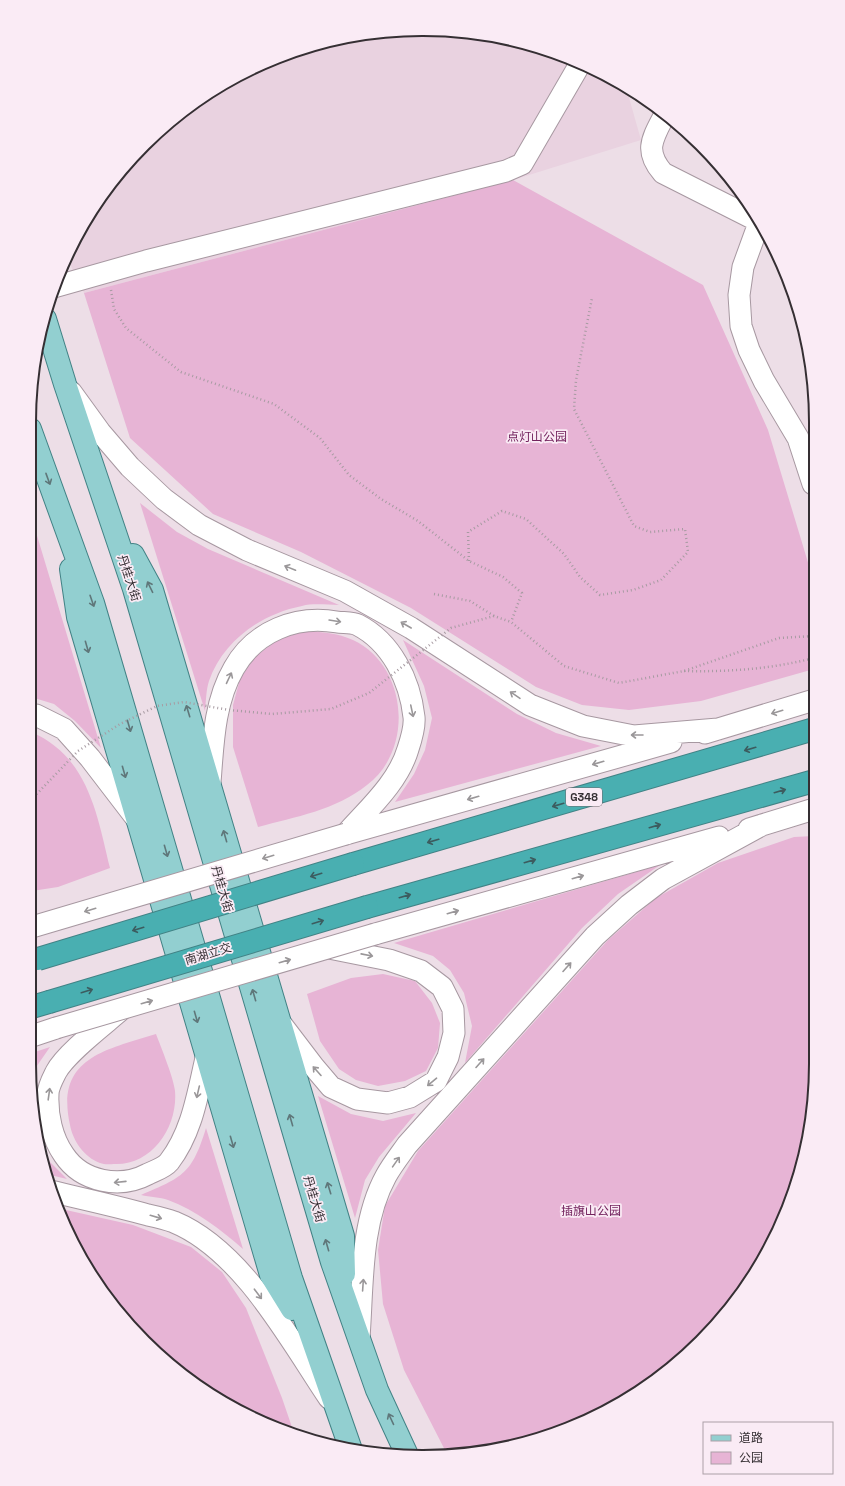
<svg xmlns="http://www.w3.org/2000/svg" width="845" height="1486" viewBox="0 0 845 1486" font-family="'Space Grotesk','Noto Sans SC',sans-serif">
<rect width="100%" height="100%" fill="#eddee7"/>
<path fill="#e9d2e0" d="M397 30 474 32 549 50 619 82 626 87 641 140 513 180 84 293 67 258 82 226 127 163 183 110 249 69 321 42Z"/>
<path fill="#e7b4d5" d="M513 180 703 285 768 430 813 579 814 669 701 701 629 710 582 705 536 687 411 608 301 552 213 514 130 438 84 293Z
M140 503 177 532 208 549 339 605C327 605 313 603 302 606 261 614 223 641 209 681 206 690 206 702 205 711Z
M32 519 101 748 75 721 54 704 31 697 30 527Z
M305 631C321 632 338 633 353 640 407 665 415 749 367 785 336 810 295 817 258 827L233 747V705L240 679 255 657 277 640Z
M403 640 517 714 556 733 601 746 395 802 414 774 425 750 432 718 424 686Z
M31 732C88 756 97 814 110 868L58 887 32 891Z
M814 836 815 1089 803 1166 763 1260 718 1323 682 1359 619 1404 573 1427 499 1449 448 1456 404 1370 383 1304 378 1250 385 1206 418 1151 608 940 656 898 718 863 794 837Z
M660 865 618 894 582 928 465 1063 472 1026 464 993 450 970 433 956 394 943Z
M383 974 415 981 432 1003 440 1023 438 1048 426 1071 405 1081 378 1086 356 1080 339 1069 320 1041 307 994 351 978Z
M156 1034C161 1047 174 1079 175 1091 178 1126 153 1165 115 1164 111 1164 105 1165 100 1163 84 1157 73 1141 70 1125 55 1058 105 1050 156 1034Z
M50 1047 32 1073V1053Z
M318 1096 351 1114 383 1121 416 1113 379 1157 365 1180 355 1218Z
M206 1128 243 1249C221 1230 196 1210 168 1200 160 1197 150 1197 141 1195 183 1177 192 1174 206 1128Z
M39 1142 45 1157 67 1179 46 1174Z
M57 1208 133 1225 191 1247 222 1272 246 1308 282 1398 294 1433C279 1428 262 1423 248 1416 161 1373 94 1297 57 1208Z"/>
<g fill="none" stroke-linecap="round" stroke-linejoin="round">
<defs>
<path id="minor" d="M664 116C652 139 644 151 663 173L758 221
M759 223 743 267 739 295 741 326 749 350 764 381 798 438 813 484
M54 287 146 261 506 171 522 164 580 64
M71 392 100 432 130 467 164 499 199 525 247 550 345 591 411 628 530 705 583 726 634 736 718 729
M31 715H36L64 729 90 758 136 818
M705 733 814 700
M210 783C213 744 214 702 234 668 255 631 296 615 337 622 343 623 352 622 358 625 391 642 410 680 414 717 415 726 411 740 408 749 398 783 368 809 346 834
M749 829 814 809
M346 834 671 742
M375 934 719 837
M122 1009C105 1024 66 1053 56 1072 53 1078 48 1087 48 1094 47 1115 52 1138 64 1155 82 1182 120 1189 148 1174 154 1171 164 1168 169 1162 193 1131 198 1091 207 1054
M282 1025 314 1067 331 1087 357 1099 388 1103 410 1097 436 1081 448 1057 454 1033 453 1009 442 987 421 971 389 960 329 948
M32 1036 56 1028
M50 1191C83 1199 116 1206 148 1215 157 1217 166 1219 174 1222 242 1250 290 1340 329 1398
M359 1338C363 1285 360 1223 386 1176 392 1165 400 1155 407 1145L595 936 629 905 663 879 762 825"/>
<path id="major" d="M45 319 65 384 134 589 332 1262 377 1390 407 1455
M30 429 93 603 291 1278 351 1450
M133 555 152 590 343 1236 344 1274
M71 569 78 617 271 1275 292 1309"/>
<path id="highway" d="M353 864 814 729
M367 907 814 781
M32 1007 49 1002"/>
</defs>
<use href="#minor" stroke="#a798a1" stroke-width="23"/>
<use href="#major" stroke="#428285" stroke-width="24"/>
<use href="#highway" stroke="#428285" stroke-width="24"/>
<path stroke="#a79ba2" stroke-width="2.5" stroke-dasharray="1 3" stroke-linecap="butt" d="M111 290 114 309 126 328 181 372 274 404 320 438 349 475 381 499 418 521 469 561 503 577 522 593 511 622
M469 561 468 532 502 511 526 519 564 554 580 577 600 595 633 590 661 580 688 552 685 529 650 532 634 526 574 409 576 380 592 298
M434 594 470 601 494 616
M684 671C729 672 771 669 814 658"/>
<use href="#minor" stroke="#fff" stroke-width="21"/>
<use href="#major" stroke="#92cfd0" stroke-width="22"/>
<use href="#highway" stroke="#49afb1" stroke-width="22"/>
<defs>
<path id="minor-bridge" d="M32 927 346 834
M56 1028 375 934"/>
<path id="highway-bridge" d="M38 959 353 864
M49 1002 367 907"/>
</defs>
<use href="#minor-bridge" stroke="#a798a1" stroke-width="23" stroke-linecap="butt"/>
<use href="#highway-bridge" stroke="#428285" stroke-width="24" stroke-linecap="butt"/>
<path stroke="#a79ba2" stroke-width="2.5" stroke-dasharray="1 3" stroke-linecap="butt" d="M31 800 78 751 120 724 157 706 184 702 229 710 272 714 331 709 369 693 451 628 494 616 511 622 564 666 619 683 684 671 779 638 814 636"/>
<use href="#minor-bridge" stroke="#fff" stroke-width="21"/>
<use href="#highway-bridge" stroke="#49afb1" stroke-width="22"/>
</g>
<defs><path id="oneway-shaft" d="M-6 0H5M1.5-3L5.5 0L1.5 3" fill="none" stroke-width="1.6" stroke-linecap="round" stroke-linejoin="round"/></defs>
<g stroke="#5f777a">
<use href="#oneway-shaft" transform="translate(48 479) rotate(70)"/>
<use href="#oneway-shaft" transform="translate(150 587) rotate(-116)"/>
<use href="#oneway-shaft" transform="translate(92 601) rotate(71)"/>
<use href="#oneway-shaft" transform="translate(87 647) rotate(74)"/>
<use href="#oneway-shaft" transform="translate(188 711) rotate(-107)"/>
<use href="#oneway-shaft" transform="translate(129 726) rotate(74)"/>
<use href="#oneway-shaft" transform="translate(124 772) rotate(74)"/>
<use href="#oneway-shaft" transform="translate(225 836) rotate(-106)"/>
<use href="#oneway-shaft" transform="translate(166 851) rotate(74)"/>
<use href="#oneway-shaft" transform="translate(254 995) rotate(-106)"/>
<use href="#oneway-shaft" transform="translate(196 1017) rotate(74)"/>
<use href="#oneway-shaft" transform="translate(291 1120) rotate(-106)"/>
<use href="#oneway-shaft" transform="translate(232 1142) rotate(74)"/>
<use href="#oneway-shaft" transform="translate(329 1188) rotate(-107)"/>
<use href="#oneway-shaft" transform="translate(327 1245) rotate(-106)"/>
<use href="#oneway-shaft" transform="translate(391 1419) rotate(-115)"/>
</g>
<g stroke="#9a9799">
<use href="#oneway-shaft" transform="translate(290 568) rotate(-158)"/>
<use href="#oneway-shaft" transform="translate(335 621) rotate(9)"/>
<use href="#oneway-shaft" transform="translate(406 625) rotate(-150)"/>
<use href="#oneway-shaft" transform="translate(229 678) rotate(-65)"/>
<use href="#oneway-shaft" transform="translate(515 695) rotate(-146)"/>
<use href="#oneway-shaft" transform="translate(412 711) rotate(78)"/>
<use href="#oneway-shaft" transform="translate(777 712) rotate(163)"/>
<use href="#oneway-shaft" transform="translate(637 735) rotate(180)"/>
<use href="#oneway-shaft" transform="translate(598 763) rotate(164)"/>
<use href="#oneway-shaft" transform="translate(473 798) rotate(164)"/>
<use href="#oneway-shaft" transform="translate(268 857) rotate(163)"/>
<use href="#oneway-shaft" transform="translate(578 877) rotate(-16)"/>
<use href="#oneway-shaft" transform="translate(90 910) rotate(163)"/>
<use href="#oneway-shaft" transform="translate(453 912) rotate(-16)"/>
<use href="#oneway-shaft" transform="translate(367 955) rotate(11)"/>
<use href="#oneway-shaft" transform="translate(285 961) rotate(-16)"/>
<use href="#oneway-shaft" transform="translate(567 967) rotate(-48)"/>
<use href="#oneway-shaft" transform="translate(147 1002) rotate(-16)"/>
<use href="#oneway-shaft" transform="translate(480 1063) rotate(-48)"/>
<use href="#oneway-shaft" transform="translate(317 1071) rotate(-132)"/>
<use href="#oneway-shaft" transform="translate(432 1082) rotate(140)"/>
<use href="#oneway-shaft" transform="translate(198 1092) rotate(103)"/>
<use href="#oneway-shaft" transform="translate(49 1094) rotate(-82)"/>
<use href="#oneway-shaft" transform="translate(396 1162) rotate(-55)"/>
<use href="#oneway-shaft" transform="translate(120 1182) rotate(174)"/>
<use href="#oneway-shaft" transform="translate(156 1217) rotate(16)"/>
<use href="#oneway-shaft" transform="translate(363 1285) rotate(-86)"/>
<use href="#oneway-shaft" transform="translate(258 1294) rotate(53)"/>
</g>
<g stroke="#3c5c5f">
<use href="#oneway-shaft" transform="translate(750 749) rotate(164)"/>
<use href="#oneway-shaft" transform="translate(780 791) rotate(-16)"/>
<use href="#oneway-shaft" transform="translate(558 805) rotate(164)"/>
<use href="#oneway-shaft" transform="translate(655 826) rotate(-16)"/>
<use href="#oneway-shaft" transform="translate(433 841) rotate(164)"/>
<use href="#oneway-shaft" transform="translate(530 861) rotate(-16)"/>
<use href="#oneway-shaft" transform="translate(316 875) rotate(163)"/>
<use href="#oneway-shaft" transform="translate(405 896) rotate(-16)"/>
<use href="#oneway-shaft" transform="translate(318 922) rotate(-17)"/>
<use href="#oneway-shaft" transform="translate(138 929) rotate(163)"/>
<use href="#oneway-shaft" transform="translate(87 991) rotate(-17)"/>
</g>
<g text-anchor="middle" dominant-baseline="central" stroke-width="3.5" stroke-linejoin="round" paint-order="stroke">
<rect fill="#faebf5" stroke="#70676d" stroke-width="1" x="566" y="788" width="36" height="18" rx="3"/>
<g font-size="11" font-weight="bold" fill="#352f33">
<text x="584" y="797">G348</text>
</g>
<g font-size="12" fill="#73235e" stroke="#faebf5">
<text x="537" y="437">点灯山公园</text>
<text x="591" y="1211">插旗山公园</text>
</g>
<g font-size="12" fill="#352f33" stroke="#faebf5">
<text transform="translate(129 578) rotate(72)">丹桂大街</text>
<text transform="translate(222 889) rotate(74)">丹桂大街</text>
<text transform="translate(208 954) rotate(-17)">南湖立交</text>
<text transform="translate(314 1199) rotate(74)">丹桂大街</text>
</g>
</g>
<path d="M0 0H845V1486H0ZM422 36H423A386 386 0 0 1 809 422V1064A386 386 0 0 1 423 1450H422A386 386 0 0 1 36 1064V422A386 386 0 0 1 422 36Z" fill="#faebf5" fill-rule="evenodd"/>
<path fill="none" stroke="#352f33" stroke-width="2" d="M422 36H423A386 386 0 0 1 809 422V1064A386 386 0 0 1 423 1450H422A386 386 0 0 1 36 1064V422A386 386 0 0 1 422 36Z"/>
<rect x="703" y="1422" width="130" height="52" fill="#faebf5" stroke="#aba0a7"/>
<rect x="711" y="1435" width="20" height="6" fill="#92cfd0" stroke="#aba0a7"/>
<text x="739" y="1442" font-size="12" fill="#352f33">道路</text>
<rect x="711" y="1452" width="20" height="12" fill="#e7b4d5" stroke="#aba0a7"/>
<text x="739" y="1462" font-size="12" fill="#352f33">公园</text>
</svg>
